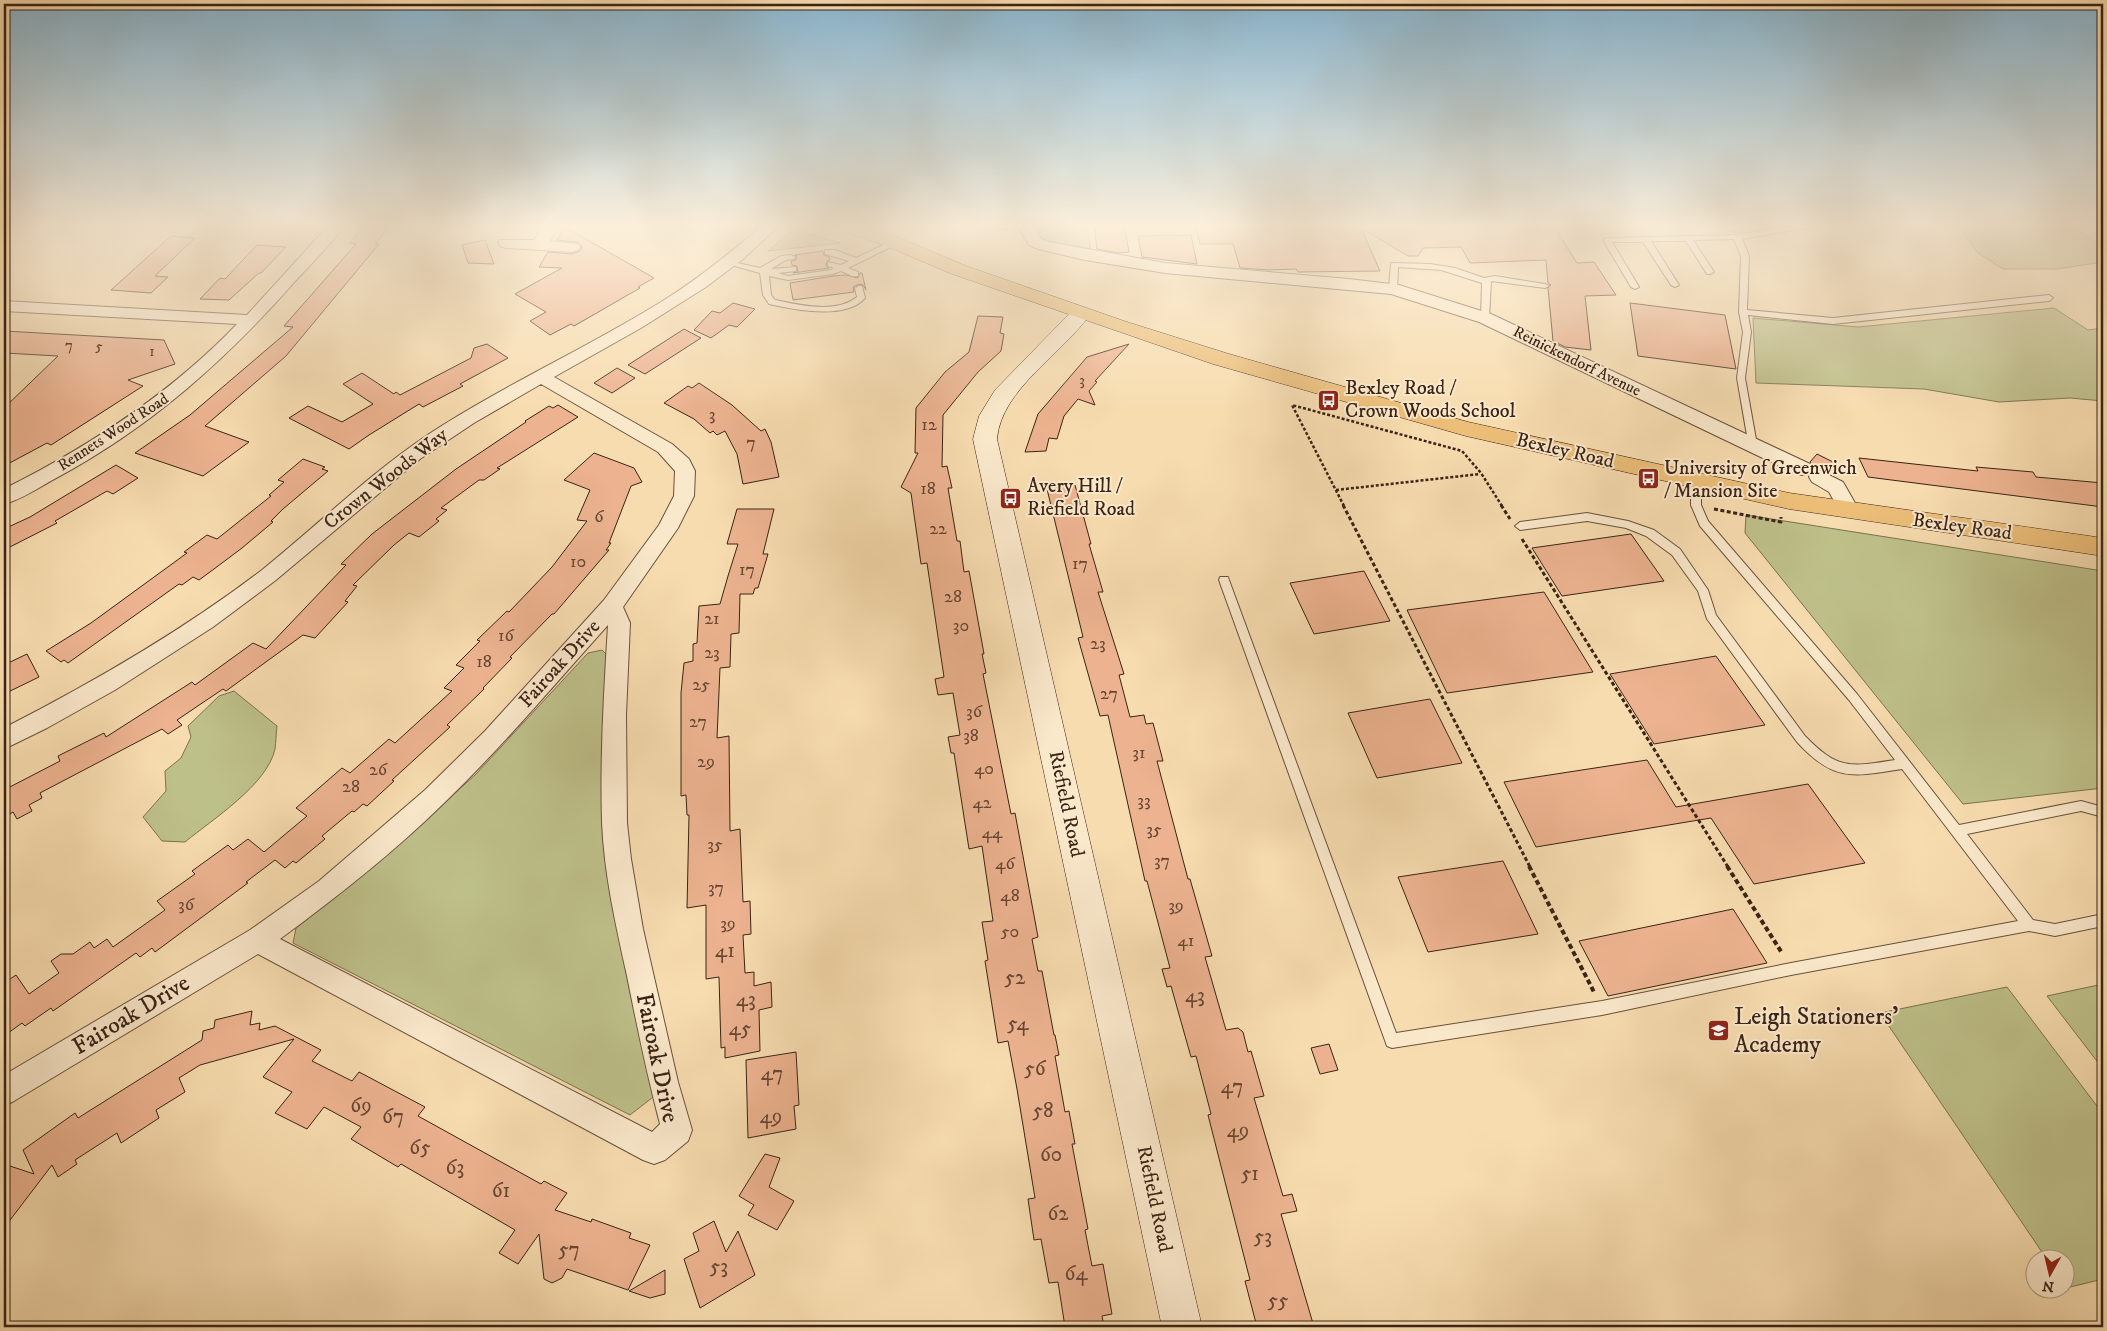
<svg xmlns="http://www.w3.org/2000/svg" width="2107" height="1331" viewBox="0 0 2107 1331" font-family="'IM FELL DW Pica',serif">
<rect width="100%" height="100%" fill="#f7dcaf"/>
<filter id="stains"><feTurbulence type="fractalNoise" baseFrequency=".004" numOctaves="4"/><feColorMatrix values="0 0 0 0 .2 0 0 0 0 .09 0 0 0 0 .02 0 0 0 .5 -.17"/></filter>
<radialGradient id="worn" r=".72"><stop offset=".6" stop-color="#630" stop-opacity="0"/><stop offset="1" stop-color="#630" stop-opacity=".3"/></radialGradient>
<path fill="#bec08a" stroke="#7c7250" d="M1031 225H1087L1091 252 1043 241Z
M1711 225H1786C1762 230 1734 239 1711 225Z
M1952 225H2052L2060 230H2076L2103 245V262L2057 269H2003L1978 253 1962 231Z
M793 229 841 243 768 251Z
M2054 308 2088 330 2103 328V401L2070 398 1999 402 1924 389 1756 383 1753 318 1858 327Z
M1746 515 2103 571V788L1963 804 1745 533Z
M602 650 609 657 608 704 657 1094 630 1115 293 943 296 928 379 862 475 775 588 653Z
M234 691 277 726C276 734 276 742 275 749 267 785 213 819 185 842L162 841 143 817 166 791 165 771 181 758 191 737 188 726 219 696Z
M2103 984V1069L2047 996Z
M2007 987 2103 1114V1279L2066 1288 2064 1258H2046L1880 1013Z"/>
<path fill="#edb390" stroke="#3a2316" d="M365 225H391L375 244H379L286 356 205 426 249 442 203 476 135 453 190 415 293 327 284 326 356 244 349 243Z
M1094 225H1124L1129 252 1118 253 1097 249Z
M1195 225H1553L1577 263 1594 262 1616 295 1585 296 1591 350 1565 347 1553 341 1548 288 1551 285 1548 283 1546 260 1470 263 1461 247 1423 248 1418 256H1408L1361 228 1380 271 1298 272 1296 269 1269 270 1240 268 1233 244H1200Z
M565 227 654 278 638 287 640 288 574 326 571 324 550 335 530 321 546 312 515 294 562 268 539 267 548 252 572 254 580 251 582 246 578 242 557 240Z
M1191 235 1197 264 1142 257 1138 236Z
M171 236 195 238 155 276 168 277 151 293 111 290Z
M485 240 494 264 468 263 462 245Z
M257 245 286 247 261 273H259L229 300 200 299 220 278 225 279Z
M823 251 824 255 829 257 830 260 827 261 826 266 829 268 793 273 798 271 797 266 792 265 791 261 796 260 797 256 795 255Z
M860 273H862L866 290 863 285 859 284 853 287 854 292 793 300 790 283 833 276 846 275 858 278Z
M733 303 755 309 737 327 729 325 711 338 694 330 712 311 720 313Z
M1630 303 1725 315 1736 369 1638 356Z
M978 316 1003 317 1000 333 1004 334 1001 351 978 372 943 415 942 467 947 466 952 488H948L957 541H960L964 572 969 571 984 654H982L986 673 983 674 1011 814 1015 813 1038 937 1032 939 1038 971H1042L1054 1035H1055L1059 1055 1055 1056 1065 1112 1069 1111 1075 1144H1072L1088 1229 1085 1230 1092 1266 1103 1264 1112 1314 1102 1316 1104 1327H1065L1058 1282 1049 1283 1041 1239 1034 1240 1028 1199 1035 1198 1017 1089 1008 1041 998 1043 985 961 988 960 982 922 993 921 982 846 969 849 954 753H951L948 737 960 735 953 693 938 695 935 679 944 677 927 563 921 564 911 493 901 487 918 453H915L916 408 945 372 969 352Z
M684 329 701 338 645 374 628 365Z
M4 331 164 340 175 364 128 380 143 386 51 445 47 443 4 466V408L58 356 4 353Z
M487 344 508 358 460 384 463 386 423 407 419 404 369 435 349 449 289 418 308 406 342 422 373 404 343 384 362 373 394 394 396 392 400 395 471 358 474 348Z
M1129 344 1095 381 1097 382 1089 391 1095 405 1078 399 1064 416 1057 439 1049 438 1046 451 1025 452 1038 414 1087 357Z
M617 368 635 378 612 393 594 383Z
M699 383 732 405 761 431 765 429 771 442 779 477 743 484 737 454 725 431 717 435 713 431 710 433 694 419 664 403 688 386 692 388Z
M558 405 578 417 497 468 500 469 484 480H479L441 508 447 510 436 519 439 521 419 537 409 533 394 545 353 585 357 586 345 601 348 602 315 638 303 635 226 691 223 689 177 720 182 725 168 734 162 729 40 793 42 798 29 805 32 811 17 819 13 812 4 818V790L60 761 58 756 104 733 106 737 192 682 195 685 253 643 266 649 346 565 341 564 372 534 456 469 526 422 525 421 549 406 553 408Z
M594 453 634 468 642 482 631 486 609 543H611L606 550H609L554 614H552L510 657 512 658 483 688 484 689 447 725 450 727 392 780 394 781 367 806 363 804 354 812 352 811 322 836 325 839 296 863 293 861 285 868 275 860 246 882 248 883 155 952 152 948 140 957 136 953 53 1011 51 1008 25 1026 22 1023 4 1036V983L16 975 29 994 59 973 51 961 61 954H73L90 942 94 948 107 939 113 947 165 910 157 901 195 874 192 871 228 845 233 850 248 839 264 852 307 816 296 808 342 768 350 773 389 739 395 743 452 691 444 688 464 668 456 665 480 641 477 640 507 611 509 612 552 567 587 521 577 520 590 490 564 480Z
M1817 454 1833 462 1824 471 1820 468 1815 469 1810 462Z
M1859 458 1978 471 1976 467 2033 472 2036 477 2103 483V507L1868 477Z
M303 459 325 467 322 469 328 471 283 509 271 521 273 522 242 548 214 569 199 580 193 577 182 585 179 584 68 663 64 660 61 662 46 651 91 623 187 553 184 552 207 535 217 539 271 496 269 495 284 482 278 480Z
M116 465 138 478 113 494 107 491 55 521 57 523 4 550V529L30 517Z
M1075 485 1091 544H1089L1103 592H1098L1124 674 1119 675 1130 717 1144 715 1146 724 1153 723 1163 761H1157L1188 879H1190L1212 956 1205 957 1226 1030 1238 1028 1243 1032 1248 1052 1251 1051 1264 1096 1254 1098 1283 1196 1292 1194 1297 1211 1281 1214 1314 1327H1257L1245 1281 1250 1280 1208 1115 1211 1114 1196 1056 1191 1057 1171 986 1167 987 1162 969 1170 968 1147 881H1145L1108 715 1100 716 1078 638 1083 637 1047 489Z
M737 509H774L763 554H768L758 588H755L753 594H740L739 633 731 634 730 667 720 668 717 738 729 736 730 831 740 829 743 902 750 901 751 934 743 935 745 973 754 972V986L771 982 772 1007 759 1010 760 1051 725 1058V1047L721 1048 719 977 706 979V905L687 908 689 815H687L686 795 681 796V693L684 663 693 661V644L697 643 699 606 720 604 728 576 738 544H727Z
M1631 534 1664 581 1562 596 1532 548Z
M1364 571 1390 621 1314 634 1290 583Z
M1544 592 1593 672 1447 693 1407 610Z
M27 654 39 677 4 694V665Z
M1716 656 1765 725 1654 744 1610 674Z
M1430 699 1462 763 1377 778 1348 713Z
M1647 760 1676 807 1808 784 1865 863 1754 884 1711 818 1536 847 1504 782Z
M1503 861 1538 934 1428 952 1398 877Z
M1733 909 1767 963 1608 996 1579 941Z
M252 1011 250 1025 260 1023 259 1030 275 1026 321 1050 312 1061 352 1081 359 1072 425 1107 418 1116 541 1184 544 1181 567 1193 555 1210 591 1222 592 1219 631 1233 629 1238 650 1245 628 1290 567 1269 562 1278 552 1283 544 1279 539 1234 518 1264 499 1253 515 1230 401 1164 398 1167 351 1139 361 1127 324 1107 307 1129 275 1113 292 1092 263 1077 294 1039 200 1065 179 1078 185 1092 156 1110 159 1118 121 1143 117 1133 75 1160 77 1164 58 1177 52 1165 4 1228V1164L34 1174 23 1150 75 1113 78 1118 202 1040 203 1031 214 1028 215 1020Z
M1329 1044 1338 1070 1320 1074 1311 1048Z
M796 1052 799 1105 794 1106 796 1129 748 1138 746 1060Z
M765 1154 780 1158 769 1187 794 1201 777 1230 748 1215 754 1205 739 1196Z
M714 1221 726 1252 738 1231 755 1275 700 1308 684 1259 699 1251 693 1233Z
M665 1270V1294L650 1298 629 1291Z"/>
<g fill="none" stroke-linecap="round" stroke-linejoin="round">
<defs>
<path id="lane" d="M1798 225H1816L1812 227 1742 239 1749 256 1747 310 1833 318 2049 295 2053 298 2049 301 1833 324 1748 315 1751 332 1745 378 1757 445 1755 447H1749L1737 378 1743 332 1739 312 1741 256 1734 239 1693 240 1714 272 1710 274H1707L1686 241H1651L1679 285 1675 287 1671 285 1643 242H1612L1639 287 1635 289 1631 287 1603 240 1607 238 1737 235Z
M892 241 899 243 848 268 858 272V276H852L841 271 833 274 788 280 769 276 771 295 775 300C799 305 836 314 857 297L855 288 859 286H862L865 298C846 320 795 310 769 304L763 295 760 273 724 263 728 261 760 268 781 256 791 255 795 257 794 259 786 260 771 269 796 267V271L778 273 788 276 831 270 834 268 828 266V262L841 265 849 261 825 254V250H835L856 258Z
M1391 263 1430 264 1455 268 1484 278 1495 276 1545 284 1549 286 1545 288 1491 281 1489 318 1485 321 1481 318 1482 283 1441 270 1398 267 1397 289 1393 291 1389 289Z
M1696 477 1701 480V505L1708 521 1857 694 1959 825 2081 801 2103 807V817L2081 811 1967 834 2033 920 2055 924 2103 914V926L2055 936 2029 931 1791 975 1602 1015 1392 1048 1387 1046 1219 580 1220 577H1228L1229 580 1396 1033 1602 1001 1791 963 2018 921 1902 769C1852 777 1834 782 1797 742L1707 619 1698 591 1672 555 1646 536 1626 528 1587 521 1520 530 1515 526 1520 522 1587 513 1628 521 1654 530 1680 549 1708 590 1716 615 1805 736C1838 770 1850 767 1895 760L1849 700 1700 526 1691 505V480Z"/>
<path id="street" d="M329 225H345C331 244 313 262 297 279 227 359 152 426 58 477 41 486 23 499 4 504V489C90 446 170 394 237 324L4 311V301L247 315Z
M544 225H560L550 241 578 244 580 247 578 250 572 252 506 248 500 246 498 243 500 240H534Z
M763 225H780L743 259 706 287 641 328 554 377 672 444 689 459 695 471 694 496 678 528 623 607 630 623 626 715 627 823 631 859 643 929 678 1082 692 1130 688 1141 665 1160 654 1164 643 1160 258 954 14 1101 4 1106V1075L250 930 319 881 425 790 485 731 604 600 659 525 674 496 675 471 658 452 541 384 474 423 420 459 276 580 213 627 115 690 47 728 4 749V728C94 682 182 631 262 570 318 525 369 474 429 434 504 385 585 349 661 302 697 280 730 253 763 225ZM608 625C604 691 600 756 602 822 604 874 616 926 627 976 637 1026 647 1075 660 1124L652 1132 280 939C337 897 393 853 444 803 502 747 554 685 608 625Z
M1017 225H1033L1041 239 1049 242 1165 263 1349 279 1399 285 1491 314 1810 464 1813 469 1810 474 1803 475 1796 474 1479 322 1391 294 1165 273 1085 260 1038 249 1029 245Z
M1819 470 1843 482 1859 510 1856 515 1849 517 1842 515 1829 492 1812 482 1809 477 1812 472Z"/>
<path id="secondary" d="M1081 307 1088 309 1091 313C1064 353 1001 389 997 439L1202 1327H1162L973 439 979 416 995 390 1074 309Z"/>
<path id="primary" d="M834 225H861L900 238 966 266 1127 322 1229 354 1468 422 1789 493 2103 538V556L1789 509 1466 436 1213 364 952 274 886 246 836 229Z"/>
</defs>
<use href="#lane" stroke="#69513c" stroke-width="2"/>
<use href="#street" stroke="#69513c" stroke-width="2"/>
<use href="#secondary" stroke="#3a2316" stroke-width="1"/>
<use href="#primary" stroke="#3a2316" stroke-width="1"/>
<path stroke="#3a2316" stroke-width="2.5" stroke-dasharray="3 2" stroke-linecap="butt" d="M995 225 1008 230
M1046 227 1056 225
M1336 490 1480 474
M1344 506 1292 405 1462 451 1481 473 1502 506"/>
<path stroke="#3a2316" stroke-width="3" stroke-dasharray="4 2.5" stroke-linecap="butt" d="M1343 505 1530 867
M1501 505 1510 519
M1714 509 1781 522V517
M1522 539 1728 867"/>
<path stroke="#3a2316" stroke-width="4" stroke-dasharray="5 3" stroke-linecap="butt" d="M1529 866 1594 992
M1727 866 1782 953"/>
<use href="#lane" fill="#fae8cb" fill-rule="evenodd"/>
<use href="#street" fill="#fae8cb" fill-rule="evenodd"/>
<use href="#secondary" fill="#fae8cb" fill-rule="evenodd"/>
<use href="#primary" fill="#ecbe78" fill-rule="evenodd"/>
</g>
<linearGradient id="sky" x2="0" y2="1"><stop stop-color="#8ab7d1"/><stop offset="0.55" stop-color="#fbefdb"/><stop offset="1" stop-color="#fbefdb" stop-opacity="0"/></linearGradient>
<rect width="2107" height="411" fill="url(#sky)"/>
<defs>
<symbol id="bus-square" viewBox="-11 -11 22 22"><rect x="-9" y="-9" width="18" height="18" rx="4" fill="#8f2418" stroke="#fae8cb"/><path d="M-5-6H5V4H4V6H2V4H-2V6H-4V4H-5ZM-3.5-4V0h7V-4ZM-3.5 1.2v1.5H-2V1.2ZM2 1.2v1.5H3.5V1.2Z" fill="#fff"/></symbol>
<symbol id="school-square" viewBox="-11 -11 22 22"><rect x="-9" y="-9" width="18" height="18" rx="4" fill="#8f2418" stroke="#fae8cb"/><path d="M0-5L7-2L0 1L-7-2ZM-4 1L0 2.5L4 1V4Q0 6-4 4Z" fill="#fff"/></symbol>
</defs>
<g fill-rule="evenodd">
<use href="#bus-square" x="1316" y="388" width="25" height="25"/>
<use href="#bus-square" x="1636" y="466" width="25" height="25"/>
<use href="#bus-square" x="998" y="486" width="25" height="25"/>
<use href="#school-square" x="1706" y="1018" width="25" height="25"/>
</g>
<g text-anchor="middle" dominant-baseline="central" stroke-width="4" stroke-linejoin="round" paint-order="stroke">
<g font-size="15" fill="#674734">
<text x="69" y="345">7</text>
<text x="99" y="346">5</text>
<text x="152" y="351">1</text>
<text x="1082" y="380">3</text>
</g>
<g font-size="16" fill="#3a2316" stroke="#fae8cb">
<text transform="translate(1577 361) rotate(26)">Reinickendorf Avenue</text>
<text transform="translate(113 432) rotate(-33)">Rennets Wood Road</text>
</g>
<g font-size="18" fill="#674734">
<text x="712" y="415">3</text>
<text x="929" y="425">12</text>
<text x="751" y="443">7</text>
<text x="928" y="489">18</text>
<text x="599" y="517">6</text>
<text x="938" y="529">22</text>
<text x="578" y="562">10</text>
<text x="1080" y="564">17</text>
<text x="747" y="570">17</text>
<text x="953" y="597">28</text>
<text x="712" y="619">21</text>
<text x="961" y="626">30</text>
<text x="506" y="636">16</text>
<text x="1098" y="644">23</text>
<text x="712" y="653">23</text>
<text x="484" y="662">18</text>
<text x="701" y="685">25</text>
<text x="1109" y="694">27</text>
<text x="974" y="712">36</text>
<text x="698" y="722">27</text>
<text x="971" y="736">38</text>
<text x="1139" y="753">31</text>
<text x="706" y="762">29</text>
<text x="984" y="769">40</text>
<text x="378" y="770">26</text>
<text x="351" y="787">28</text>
<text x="1144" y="801">33</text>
<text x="982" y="803">42</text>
<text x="1154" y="830">35</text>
<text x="992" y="833">44</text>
<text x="715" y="845">35</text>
<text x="1162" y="861">37</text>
<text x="1005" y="864">46</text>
<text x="716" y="888">37</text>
<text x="1010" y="896">48</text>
<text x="186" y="905">36</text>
<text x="1176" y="906">39</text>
<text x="728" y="924">39</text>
<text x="1010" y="932">50</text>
<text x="1186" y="941">41</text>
</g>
<g font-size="20" fill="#3a2316" stroke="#fae8cb" text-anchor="start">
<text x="1345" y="388">Bexley Road /<tspan x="1345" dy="23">Crown Woods School</tspan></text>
<text x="1664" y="468">University of Greenwich<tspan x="1664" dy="23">/ Mansion Site</tspan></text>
<text x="1027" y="486">Avery Hill /<tspan x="1027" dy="23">Riefield Road</tspan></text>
</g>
<g font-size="20" fill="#3a2316" stroke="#fae8cb">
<text transform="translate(1565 451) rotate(13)">Bexley Road</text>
<text transform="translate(386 479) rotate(-38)">Crown Woods Way</text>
<text transform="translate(1962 527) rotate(8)">Bexley Road</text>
<text transform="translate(560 664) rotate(-48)">Fairoak Drive</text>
<text transform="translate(1066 804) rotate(78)">Riefield Road</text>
<text transform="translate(1154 1199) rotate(78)">Riefield Road</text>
</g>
<g font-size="21" fill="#674734">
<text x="725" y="951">41</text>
<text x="1015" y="978">52</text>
<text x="1195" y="996">43</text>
<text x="746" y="1000">43</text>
<text x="1018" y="1024">54</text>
<text x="740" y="1029">45</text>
<text x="1035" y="1069">56</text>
<text x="772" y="1074">47</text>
<text x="1232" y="1087">47</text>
<text x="361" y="1106">69</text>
<text x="1043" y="1111">58</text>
<text x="393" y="1117">67</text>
<text x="771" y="1117">49</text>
<text x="1238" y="1131">49</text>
<text x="420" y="1148">65</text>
<text x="1051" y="1155">60</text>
<text x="455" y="1168">63</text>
<text x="1250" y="1174">51</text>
<text x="501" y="1191">61</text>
<text x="1058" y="1214">62</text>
<text x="1263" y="1237">53</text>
<text x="569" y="1250">57</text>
<text x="719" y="1267">53</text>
<text x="1076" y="1274">64</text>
<text x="1278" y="1301">55</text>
</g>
<g font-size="24" fill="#3a2316" stroke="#fae8cb">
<text transform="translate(131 1015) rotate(-31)">Fairoak Drive</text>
<text transform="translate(657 1058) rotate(78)">Fairoak Drive</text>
</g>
<g font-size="24" fill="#3a2316" stroke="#fae8cb" text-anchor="start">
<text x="1734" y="1017">Leigh Stationers'<tspan x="1734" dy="28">Academy</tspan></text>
</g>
</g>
<rect width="2107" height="1331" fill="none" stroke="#f7dcaf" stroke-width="20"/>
<rect x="5" y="5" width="2097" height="1321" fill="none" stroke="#3a2316" stroke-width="2.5"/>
<rect x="10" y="10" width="2087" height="1311" fill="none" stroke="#3a2316"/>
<g transform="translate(2050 1274) rotate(188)"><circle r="24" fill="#fae8cb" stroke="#ad9983"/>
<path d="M0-4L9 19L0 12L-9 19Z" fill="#8f2418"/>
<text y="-8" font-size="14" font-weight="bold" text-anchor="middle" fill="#3a2316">N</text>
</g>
<rect width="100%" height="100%" filter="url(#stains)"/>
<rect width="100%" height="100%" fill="url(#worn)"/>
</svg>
